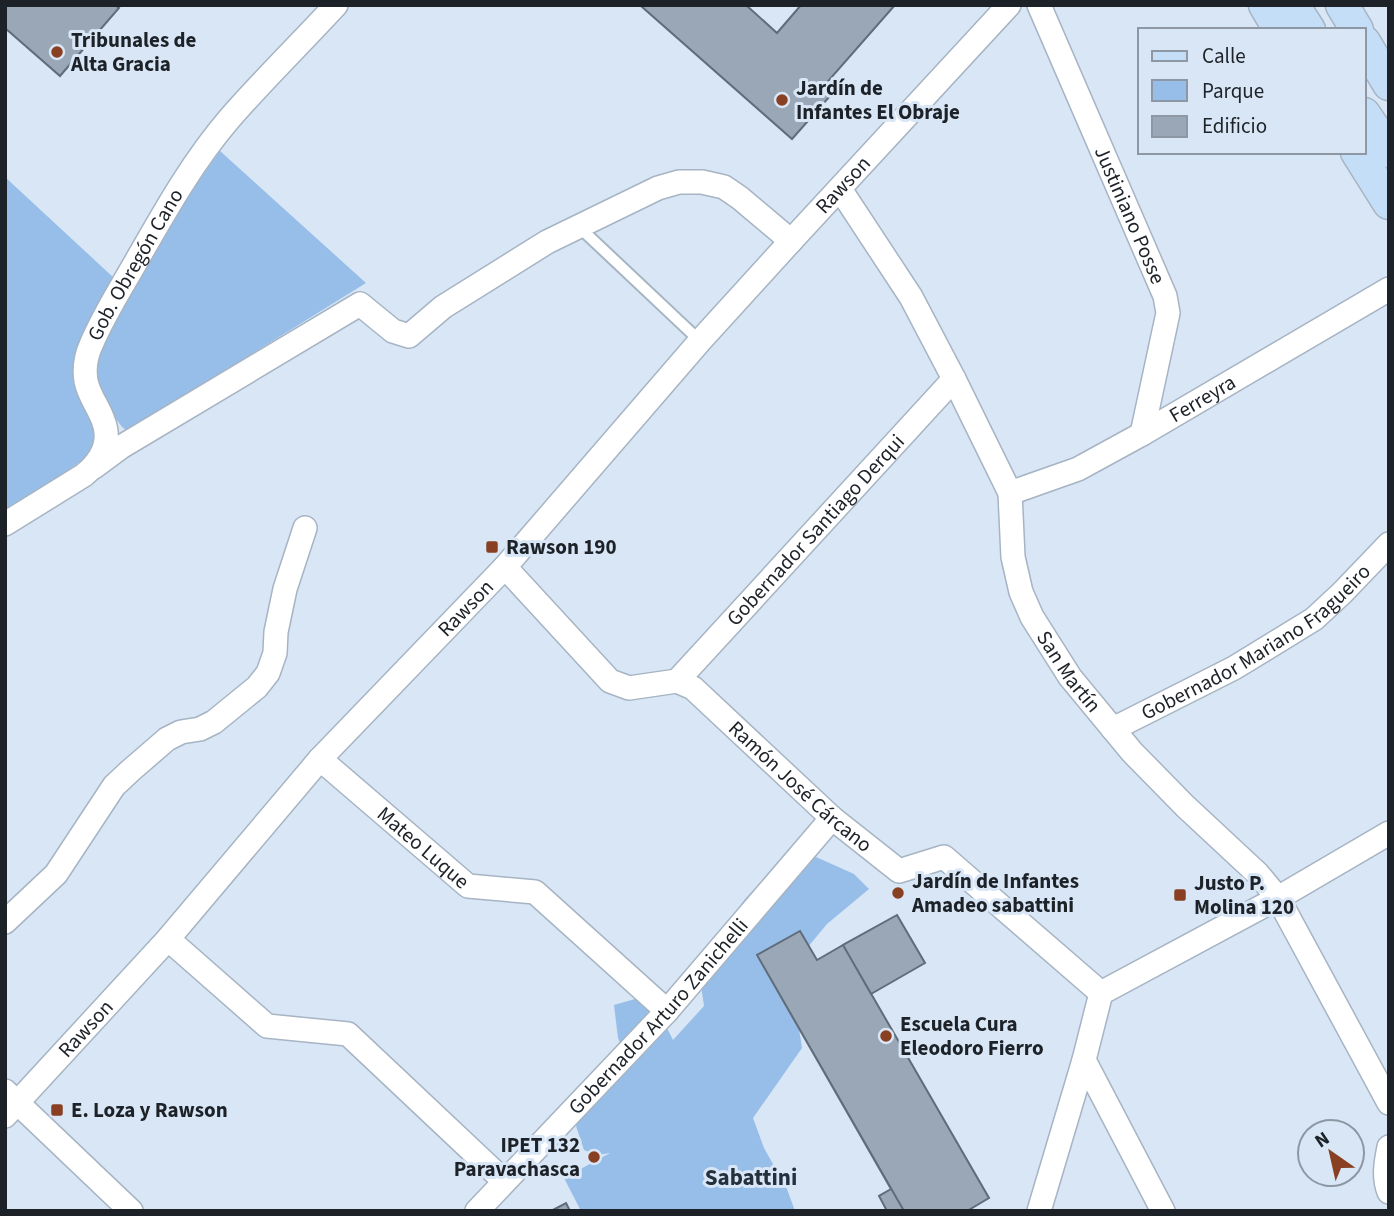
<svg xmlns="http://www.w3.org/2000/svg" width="1394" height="1216" viewBox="0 0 1394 1216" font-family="'Source Sans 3',sans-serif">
<rect width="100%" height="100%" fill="#d8e6f6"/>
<path fill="#97bee9" d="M220 151 366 283 131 429 126 430 122 427C115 417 105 405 100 394 93 375 98 357 103 339L181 205Z
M5 177 114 278C104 296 73 345 74 363 75 389 89 414 99 437L87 457 41 489 5 509Z
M816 857 854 874 869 889 827 924 793 965 795 1003 802 1048 753 1118 764 1148 787 1189 795 1211H581L564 1178 610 1153 598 1155 584 1150 576 1126 585 1108 628 1064 618 1038 614 1005 642 997 665 1024 673 1040 704 1006 698 964 745 899 774 868Z"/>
<path fill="#9aa7b6" stroke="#5f6c7a" stroke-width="2" d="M5 5H115L119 8 60 76 5 28Z
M641 5H746L777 33 801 5H895L822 88 831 95 792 139 641 6Z
M897 915 925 963 871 994 843 945Z
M800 931 817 960 843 945 989 1198 967 1211H887L879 1196 891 1189 757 955Z
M800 931 817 960 843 945 989 1198 967 1211H904L757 955Z
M566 1203 570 1211H551Z"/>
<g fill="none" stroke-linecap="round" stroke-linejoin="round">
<defs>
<path id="lane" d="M578 226 700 341"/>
<g id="street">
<path id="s1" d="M1039 5 1165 296 1168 313 1142 434"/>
<path id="s2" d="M840 189 911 297 954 379 1010 493 1013 557 1021 592 1032 617 1070 677 1132 752 1185 806 1258 874 1278 898 1389 1103"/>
<path d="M94 467 121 447 360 304 393 331 409 336 443 307 547 242 658 188 679 182H702L724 187 740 198 791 241"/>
<path id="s3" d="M1010 493 1078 469 1142 434 1389 289"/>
<path id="s4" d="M5 524 84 475C101 461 112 442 103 420 98 406 89 396 86 381 84 369 86 356 91 345 103 316 121 288 137 260 165 211 193 161 230 118 264 79 301 43 336 5"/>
<path id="s5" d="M505 567 610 681 629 688 677 681 693 688 832 818 899 871 944 857 1101 993"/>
<path id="s6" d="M677 681 954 379"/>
<path id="s7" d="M1113 729 1234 668 1314 619 1342 593 1389 544"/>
<path id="s8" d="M320 759 468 886 535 892 667 1011"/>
<path d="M5 922 56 874 114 786 130 771 167 739 181 732 200 729 214 722 257 687 268 673 275 653 276 632 285 589 305 528"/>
<path d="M168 939 267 1026 348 1034 504 1181"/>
<path d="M1084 1060 1163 1211"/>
<path d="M5 1091 131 1211"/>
<path id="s9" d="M5 1116 168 939 320 759 505 567 700 341 791 241 1009 5"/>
<path d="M1389 1147C1386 1162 1383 1177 1389 1192"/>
<path id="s10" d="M477 1211 667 1011 832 818"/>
<path d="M1039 1211 1084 1060 1101 993 1278 898 1389 833"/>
</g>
<path id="secondary" d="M1265 5 1280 30
M1293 5 1309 30
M1342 5 1357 30
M1364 42 1389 84
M1364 114 1389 151
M1357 152 1389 203"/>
</defs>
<use href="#lane" stroke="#a6b4c3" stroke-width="14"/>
<use href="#street" stroke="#a6b4c3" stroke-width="26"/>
<use href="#secondary" stroke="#a6b4c3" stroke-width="35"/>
<use href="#lane" stroke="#fff" stroke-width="10"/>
<use href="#street" stroke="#fff" stroke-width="23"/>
<use href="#secondary" stroke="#c5def7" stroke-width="32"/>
</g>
<g fill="#883f22" stroke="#d8e6f6" stroke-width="2.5">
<circle cx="57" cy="52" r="7"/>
<circle cx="782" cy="100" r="7"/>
<rect x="485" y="540" width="14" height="14" rx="3.5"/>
<circle cx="898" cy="893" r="7"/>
<rect x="1173" y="888" width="14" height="14" rx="3.5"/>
<circle cx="886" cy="1036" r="7"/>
<rect x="50" y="1103" width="14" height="14" rx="3.5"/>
<circle cx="594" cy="1157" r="7"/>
</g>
<g text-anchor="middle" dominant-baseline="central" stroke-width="6" stroke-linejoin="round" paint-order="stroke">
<g font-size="21" font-weight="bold" fill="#1d2228" stroke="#d8e6f6" text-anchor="start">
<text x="71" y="40">Tribunales de<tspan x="71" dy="24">Alta Gracia</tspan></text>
<text x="796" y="88">Jardín de<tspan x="796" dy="24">Infantes El Obraje</tspan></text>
<text x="506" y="547">Rawson 190</text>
<text x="912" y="881">Jardín de Infantes<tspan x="912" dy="24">Amadeo sabattini</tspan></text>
<text x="1194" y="883">Justo P.<tspan x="1194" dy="24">Molina 120</tspan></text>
<text x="900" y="1024">Escuela Cura<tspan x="900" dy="24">Eleodoro Fierro</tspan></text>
<text x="71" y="1110">E. Loza y Rawson</text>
<text x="580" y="1145" text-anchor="end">IPET 132<tspan x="580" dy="24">Paravachasca</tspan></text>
</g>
<g font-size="21" fill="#1d2228" stroke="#d8e6f6">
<text stroke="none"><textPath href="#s9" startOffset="1253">Rawson</textPath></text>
<text stroke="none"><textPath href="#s1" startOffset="229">Justiniano Posse</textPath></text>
<text stroke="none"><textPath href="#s4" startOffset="327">Gob. Obregón Cano</textPath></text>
<text stroke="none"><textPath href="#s3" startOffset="215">Ferreyra</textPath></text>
<text stroke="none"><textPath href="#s6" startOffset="205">Gobernador Santiago Derqui</textPath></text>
<text stroke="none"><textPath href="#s9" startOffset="686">Rawson</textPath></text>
<text stroke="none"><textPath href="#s7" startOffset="168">Gobernador Mariano Fragueiro</textPath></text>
<text stroke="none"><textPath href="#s2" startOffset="542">San Martín</textPath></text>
<text stroke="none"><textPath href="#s5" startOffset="387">Ramón José Cárcano</textPath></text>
<text stroke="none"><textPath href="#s8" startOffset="136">Mateo Luque</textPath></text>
<text stroke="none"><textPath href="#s10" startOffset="266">Gobernador Arturo Zanichelli</textPath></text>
<text stroke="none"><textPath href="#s9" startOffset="119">Rawson</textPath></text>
</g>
<g font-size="23" font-weight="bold" fill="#25303d" stroke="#d8e6f6">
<text x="751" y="1177">Sabattini</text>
</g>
</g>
<rect width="1394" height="1216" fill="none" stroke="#1d2228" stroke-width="14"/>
<rect x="1138" y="28" width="228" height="126" fill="#d8e6f6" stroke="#8d98a4" stroke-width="2"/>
<rect x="1152" y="51" width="35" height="10" fill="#c5def7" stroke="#8d98a4" stroke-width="2"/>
<text x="1202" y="63" font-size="21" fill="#1d2228">Calle</text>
<rect x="1152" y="80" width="35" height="21" fill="#97bee9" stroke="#8d98a4" stroke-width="2"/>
<text x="1202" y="98" font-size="21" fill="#1d2228">Parque</text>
<rect x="1152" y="116" width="35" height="21" fill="#9aa7b6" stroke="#8d98a4" stroke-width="2"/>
<text x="1202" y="133" font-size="21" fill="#1d2228">Edificio</text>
<g transform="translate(1331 1153) rotate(326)"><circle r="33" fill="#d8e6f6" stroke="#8d98a4" stroke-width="2"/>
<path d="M0-5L12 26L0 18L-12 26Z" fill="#883f22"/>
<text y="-10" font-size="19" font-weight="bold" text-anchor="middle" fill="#1d2228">N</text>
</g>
</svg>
